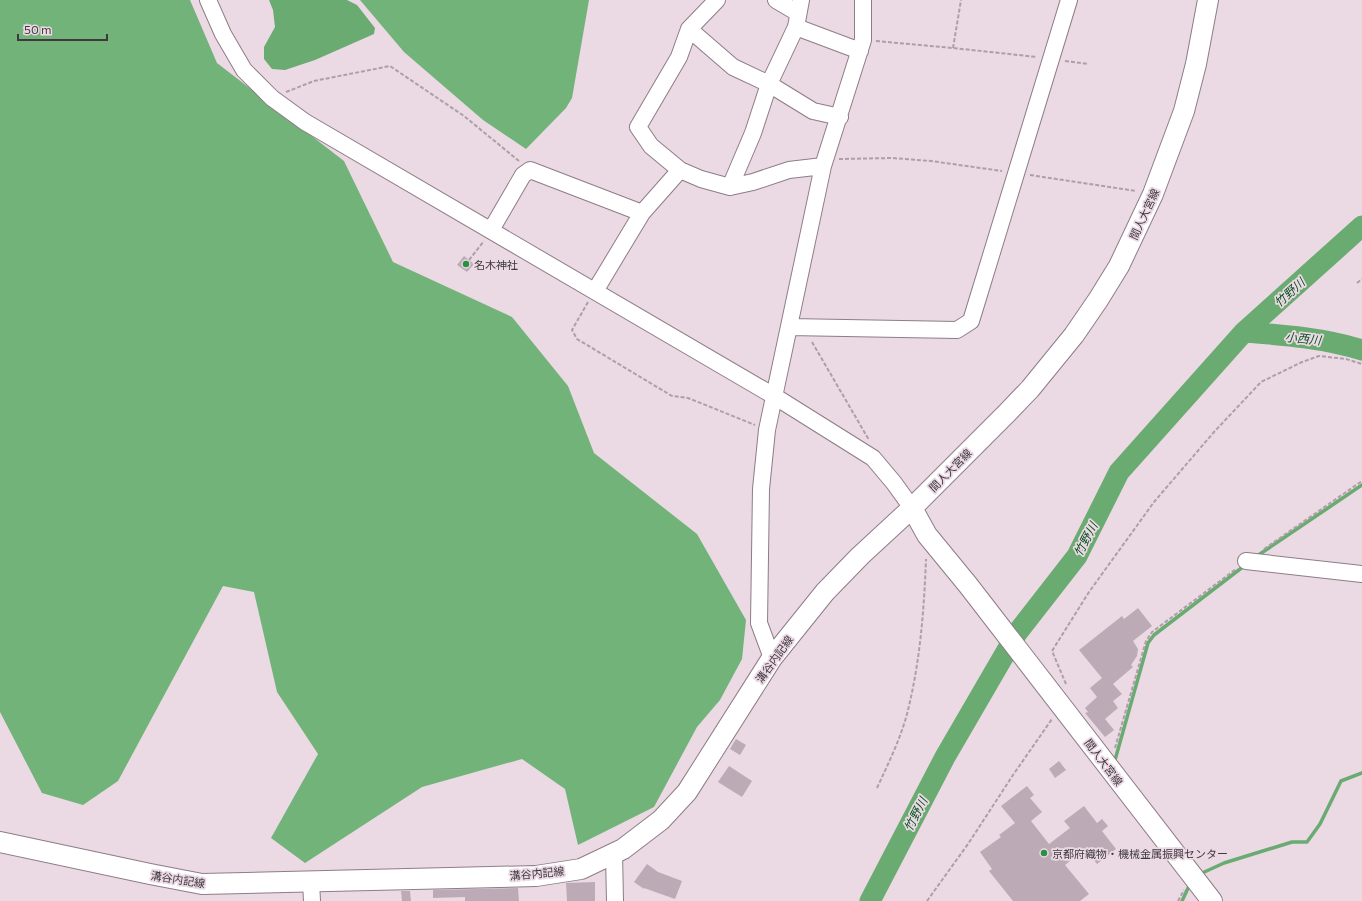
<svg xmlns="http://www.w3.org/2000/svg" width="1362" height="901" viewBox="0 0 1362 901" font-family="Commissioner,'Noto Sans JP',sans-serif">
<rect width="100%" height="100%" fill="#ebd9e4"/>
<path fill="#72b37a" d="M0 0H190L217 63 344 161 393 262 512 317 568 386 594 453 697 534 746 620 742 659 720 700 697 727 654 807 578 845 565 789 522 759 422 787 305 863 271 838 318 754 277 692 254 592 223 586 118 781 83 805 42 793 0 712Z
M360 0H589L572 98 566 108 526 149 483 120 404 52Z"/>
<path fill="#6aab72" d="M269 0H347L357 5 375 28 374 34 315 60 285 70 272 69 264 59V47L275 27 273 10Z"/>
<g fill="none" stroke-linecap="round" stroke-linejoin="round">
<path stroke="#6aab72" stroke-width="3.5" d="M1257 556 1362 485
M1115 760 1148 643 1154 635 1244 566
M1200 874 1224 863 1292 842H1307L1320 824 1341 781 1362 773
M1182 901 1190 884"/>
<path stroke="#6aab72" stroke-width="21" d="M1244 332C1283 335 1324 338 1362 350
M870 901 945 757 1017 633 1077 556 1119 472 1244 332 1362 226"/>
</g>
<path fill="#bcabb6" d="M464 256 474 264 467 272 457 265Z
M1138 608 1152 626 1133 641 1138 649 1137 656 1131 665 1133 667 1113 684 1122 694 1113 701 1118 708 1105 719 1114 730 1105 737 1085 713 1088 712 1085 708 1097 697 1090 688 1102 678 1079 650 1122 616 1124 619Z
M736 739 746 745 740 755 730 749Z
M1059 761 1066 770 1055 778 1049 769Z
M729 766 752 781 742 797 718 782Z
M1027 786 1034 795 1030 798 1042 812 1031 821 1049 844 1070 828 1064 821 1084 806 1097 823 1102 819 1108 826 1102 831 1116 849 1097 864 1085 849 1065 865 1089 894 1080 901H1013L989 871 992 869 980 852 1001 837 999 835 1015 823 1001 806Z
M647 864 658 872 682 881 675 899 644 888V889L634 882Z
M595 882V901H567L566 883Z
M518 888 519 901H465V897L433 898V890Z
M401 891H410L411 901H402Z"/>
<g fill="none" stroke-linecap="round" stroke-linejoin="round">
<defs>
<path id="minor" d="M208 0 223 34 244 70 272 98 305 122 774 396 873 458 894 483 912 508
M717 0 689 29 679 57 638 127 651 146 680 170 701 179 730 187 753 182 789 170 823 166
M776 0 798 13
M796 27 860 51
M689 29 733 67 769 84 813 111 840 117
M730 187 753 133 769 84 796 27 801 0
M491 230 523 175 530 170 642 213
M595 291 642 213 680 170
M789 327 957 330 971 321 1069 0
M1246 561 1362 574
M772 658 759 623 761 489 767 430 823 166 863 40V0
M614 853 615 901
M311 882 312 901"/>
<path id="major" d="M912 508 927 535 968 585 1212 901
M0 842 150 874 202 884 536 876 581 869 623 849 661 820 687 792 772 658 825 592 860 556 912 508 1006 414 1030 389 1074 335 1098 300 1119 266 1153 194 1184 111 1196 64 1208 0"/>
</defs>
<use href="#minor" stroke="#8d7d87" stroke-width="18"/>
<use href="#major" stroke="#8d7d87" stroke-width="22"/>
<path stroke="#ad9fa8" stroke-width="2" stroke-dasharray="4 2" stroke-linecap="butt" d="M876 41 953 48 1037 57
M953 48 961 0
M1065 61 1088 64
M286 92 314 81 390 66 464 116 519 161
M839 159 892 158 931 161 1002 171
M1030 175 1136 191
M469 260 484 241
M1357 283 1362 279
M588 302 572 330 577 339 672 396 688 398 755 425
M812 342 869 440
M1264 549 1362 481
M1066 684 1052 651 1089 592 1154 502 1214 432 1261 382 1302 362 1319 356 1346 359 1362 364
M1115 748 1146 641 1152 632 1236 569
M877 788C888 764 900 740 907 714 920 663 924 611 926 559
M927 901 968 844 1013 775 1052 719
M1178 901 1184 890"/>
<use href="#minor" stroke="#fff" stroke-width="16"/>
<use href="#major" stroke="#fff" stroke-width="20"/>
</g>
<g fill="#2d8f43" stroke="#ebd9e4" stroke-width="1.5">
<circle cx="466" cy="264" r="4"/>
<circle cx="1044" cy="853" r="4"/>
</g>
<g text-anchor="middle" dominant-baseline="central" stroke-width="3.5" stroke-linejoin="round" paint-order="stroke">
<g font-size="11" fill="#3f383d" stroke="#ebd9e4">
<text transform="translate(1144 214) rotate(-65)">間人大宮線</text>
<text transform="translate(950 470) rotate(-45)">間人大宮線</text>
<text transform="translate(774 659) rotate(-54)">溝谷内記線</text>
<text transform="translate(1104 762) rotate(53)">間人大宮線</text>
<text transform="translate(537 873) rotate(-5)">溝谷内記線</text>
<text transform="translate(178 879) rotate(9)">溝谷内記線</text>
</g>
<g font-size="11" fill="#3f383d" stroke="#ebd9e4" text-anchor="start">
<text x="474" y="264">名木神社</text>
<text x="1052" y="853">京都府織物・機械金属振興センター</text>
</g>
<g font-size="12" font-style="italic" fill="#05521c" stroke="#ebd9e4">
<text transform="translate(1289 292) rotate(-42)">竹野川</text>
<text transform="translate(1303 338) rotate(6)">小西川</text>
<text transform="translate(1085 539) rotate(-62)">竹野川</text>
<text transform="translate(915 814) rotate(-63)">竹野川</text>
</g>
</g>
<path d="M18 34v6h89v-6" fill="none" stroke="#3f383d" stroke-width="2"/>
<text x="24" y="34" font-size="12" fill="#3f383d" stroke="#ebd9e4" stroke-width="3" paint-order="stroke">50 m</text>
</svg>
